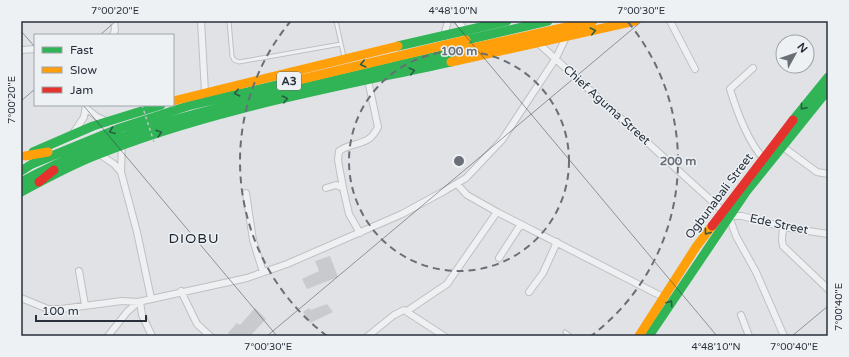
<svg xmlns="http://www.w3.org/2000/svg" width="849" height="357" viewBox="0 0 849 357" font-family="'Varela Round',sans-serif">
<rect width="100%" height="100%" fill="#e0e2e5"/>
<path fill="#c8cacd" d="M330 256 338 277 307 289 302 279 319 271 315 261Z
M327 304 333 312 310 323 303 312 309 308 311 310Z
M255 308 266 319 250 336H232L228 333 237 323 240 325Z"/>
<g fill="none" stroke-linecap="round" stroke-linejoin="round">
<defs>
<path id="lane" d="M229 21 232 56 234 60 239 62 341 44
M336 21 344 57
M565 332 570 336"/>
<path id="street" d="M201 21 205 92
M458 21 465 31
M670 21 695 69
M113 35 115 30 114 21
M444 36 448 21
M538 43 725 213
M21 50 35 49
M753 68 730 89C737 112 747 140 763 158
M86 108 97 117 106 121
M74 132 84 117 86 105
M122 144 121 172 137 232 151 298
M783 147 817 172 828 174
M99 154 114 164 121 172
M457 184 467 195 497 212 663 297
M326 188 336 185 343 188 349 214 360 233
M343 188 338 160 339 151C355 140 368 148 378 127L368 80
M246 193 253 240 263 272
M729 216 736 236 756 272 784 336
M729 216H742L783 227 828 234
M783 227 782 240 783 246 828 289
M499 258 521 224
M79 271 85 305
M181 291 197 324 210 336
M529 292 543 273 557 242
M21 298 48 309H61L122 301 138 302 247 278 287 264 402 214 446 190 466 178 502 140 556 58 566 37
M140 302 142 315 152 336
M407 311 447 284 497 212
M741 315 749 336
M108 336 127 312 138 302
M368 336 394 315 404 310 444 336"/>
</defs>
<use href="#lane" stroke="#bec0c3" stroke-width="5"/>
<use href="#street" stroke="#bec0c3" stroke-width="8"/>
<use href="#lane" stroke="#eff0f2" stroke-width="3"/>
<use href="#street" stroke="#eff0f2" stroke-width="6"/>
<path stroke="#30b455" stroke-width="9" d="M466 40 548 21
M398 46 507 21
M793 120 828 77
M33 152 93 126 161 105
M21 171 32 164 120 128 191 105 298 80
M21 182C115 131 207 109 311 86 360 74 410 63 459 51
M21 192C45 179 69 166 94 156 208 110 332 88 451 62
M649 336 746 192 828 90"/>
<path stroke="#ff9f0a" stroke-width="9" d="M459 51 593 21
M451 62 635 21
M298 80 466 40
M173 101 398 46
M25 156 48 152
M639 336 696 247 712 226"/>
<path stroke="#e5322d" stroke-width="9" d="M39 182 54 170
M712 226 793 120"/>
<path stroke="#bfc1c4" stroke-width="1.5" stroke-dasharray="3 3" stroke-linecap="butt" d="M142 105 154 142"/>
</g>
<defs><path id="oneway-chevron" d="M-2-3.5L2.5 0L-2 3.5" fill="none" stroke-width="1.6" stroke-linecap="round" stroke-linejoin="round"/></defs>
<g stroke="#2b5e45">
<use href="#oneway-chevron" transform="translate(593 31) rotate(-13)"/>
<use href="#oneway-chevron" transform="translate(363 64) rotate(167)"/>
<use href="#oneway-chevron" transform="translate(412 71) rotate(-12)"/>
<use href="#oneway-chevron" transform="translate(237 93) rotate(167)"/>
<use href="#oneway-chevron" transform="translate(285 99) rotate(-13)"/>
<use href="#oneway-chevron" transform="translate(803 107) rotate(129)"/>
<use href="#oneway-chevron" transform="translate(112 131) rotate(158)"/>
<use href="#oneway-chevron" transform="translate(159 133) rotate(-18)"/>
<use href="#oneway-chevron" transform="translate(707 232) rotate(126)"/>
<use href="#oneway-chevron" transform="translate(670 303) rotate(-57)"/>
</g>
<path fill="none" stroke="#29303c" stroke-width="1" stroke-opacity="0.45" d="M453 21 717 336M21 31 35 47M100 35 116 21M21 101 35 89M83 105 277 336M267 336 642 21M792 336 828 306"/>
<g fill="none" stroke="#696e77" stroke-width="2" stroke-dasharray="7 5">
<circle cx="459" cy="161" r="110"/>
<path d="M327 336A219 219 0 0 1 290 22M628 22A219 219 0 0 1 591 336"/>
</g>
<g text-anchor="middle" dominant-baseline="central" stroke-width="3" stroke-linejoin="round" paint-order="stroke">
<rect fill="#edf1f4" stroke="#646a73" stroke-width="1" x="277" y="72" width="24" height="18" rx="3"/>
<g font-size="11" font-weight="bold" fill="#29303c">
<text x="289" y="81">A3</text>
</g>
<g font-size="12" fill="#29303c" stroke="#edf1f4">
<text transform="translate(607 105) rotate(42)">Chief Aguma Street</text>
<text transform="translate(719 196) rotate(-53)">Ogbunabali Street</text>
<text transform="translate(779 224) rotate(12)">Ede Street</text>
</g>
<g font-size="14" letter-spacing="1" fill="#1b222d" stroke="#edf1f4">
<text x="194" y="238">DIOBU</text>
</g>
</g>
<circle cx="459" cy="161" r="6" fill="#696e77" stroke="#edf1f4" stroke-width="2"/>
<g font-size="12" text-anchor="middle" font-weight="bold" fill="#696e77" stroke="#edf1f4" stroke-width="3" stroke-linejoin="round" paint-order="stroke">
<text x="459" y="55">100 m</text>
<text x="678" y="165">200 m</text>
</g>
<rect width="849" height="357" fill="none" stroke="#edf1f4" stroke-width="44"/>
<rect x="34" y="34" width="140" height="72" fill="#edf1f4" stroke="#9fa4aa"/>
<rect x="42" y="47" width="20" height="6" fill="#30b455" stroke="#9fa4aa"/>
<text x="70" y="54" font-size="12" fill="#29303c">Fast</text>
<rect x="42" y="67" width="20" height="6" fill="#ff9f0a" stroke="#9fa4aa"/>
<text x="70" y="74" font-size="12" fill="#29303c">Slow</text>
<rect x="42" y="87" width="20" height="6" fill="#e5322d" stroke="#9fa4aa"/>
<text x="70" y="94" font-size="12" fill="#29303c">Jam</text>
<g transform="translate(795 54) rotate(50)"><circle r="19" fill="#edf1f4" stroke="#9fa4aa"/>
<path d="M0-3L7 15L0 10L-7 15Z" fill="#696e77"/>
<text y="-6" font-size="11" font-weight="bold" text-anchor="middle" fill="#29303c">N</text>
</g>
<path d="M36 315v6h110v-6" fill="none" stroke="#29303c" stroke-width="2"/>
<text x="42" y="315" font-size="12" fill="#29303c" stroke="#edf1f4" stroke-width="3" paint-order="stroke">100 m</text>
<rect x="22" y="22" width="805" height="313" fill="none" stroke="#29303c" stroke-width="1.5"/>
<g font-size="10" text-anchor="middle" fill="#29303c">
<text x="115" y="14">7°00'20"E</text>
<text x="453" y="14">4°48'10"N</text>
<text x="641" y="14">7°00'30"E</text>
<text transform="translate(11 100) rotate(-90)" y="4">7°00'20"E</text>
<text transform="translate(838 307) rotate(-90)" y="4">7°00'40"E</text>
<text x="268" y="350">7°00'30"E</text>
<text x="716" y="350">4°48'10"N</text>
<text x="794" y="350">7°00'40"E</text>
</g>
</svg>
